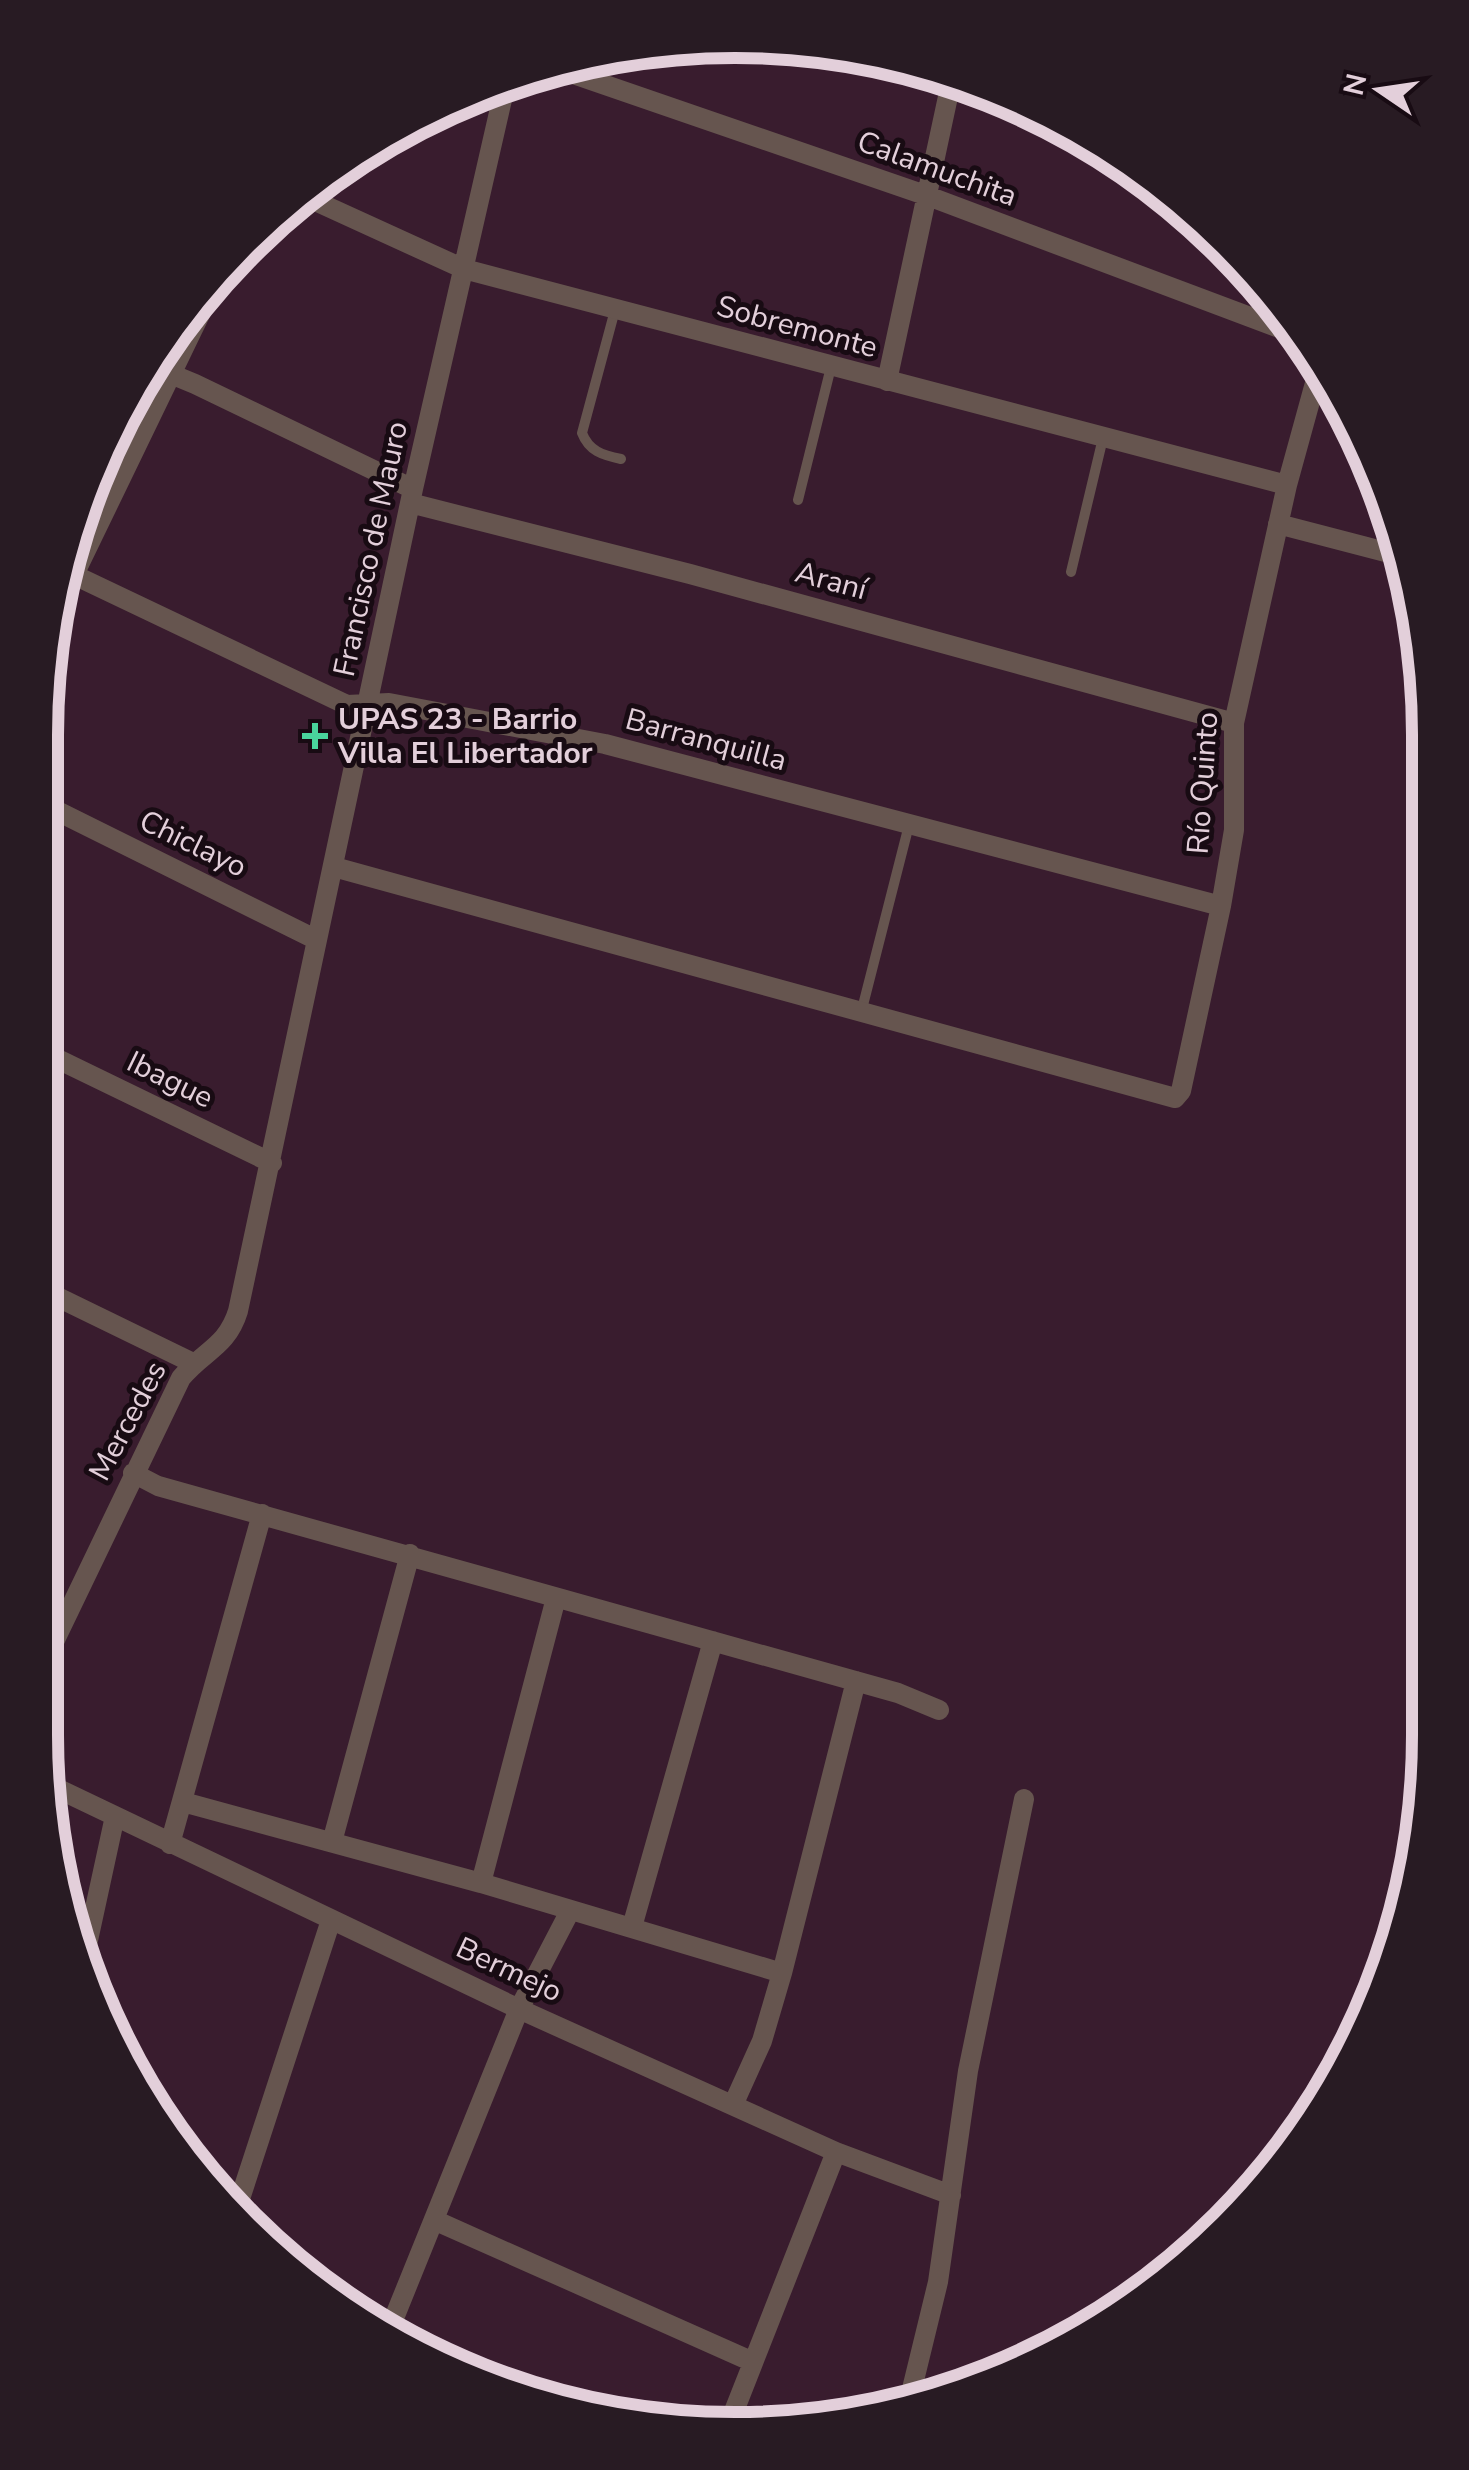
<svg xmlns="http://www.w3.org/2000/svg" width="1469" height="2470" viewBox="0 0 1469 2470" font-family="'Nunito Sans',sans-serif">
<rect width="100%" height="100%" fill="#391c2e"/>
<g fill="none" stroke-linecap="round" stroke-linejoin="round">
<path stroke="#66554f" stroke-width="10" d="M615 310 582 433C589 451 602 455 621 459
M798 500 831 367
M1071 572 1103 438
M861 1013 909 825"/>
<path stroke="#66554f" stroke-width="20" d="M553 67 928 196 1298 335
M302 195 464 269 1287 485
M149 365 195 384 413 489
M887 381 952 78
M410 503 690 574 1234 723
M1278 524 1401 556
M74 575 347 705 389 703 605 744 1221 906
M57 610 221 271
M41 803 317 940
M334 867 1175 1098 1181 1091 1221 906 1234 830V723L1287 485 1320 365
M41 1051 272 1163
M41 1289 193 1363
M133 1473 158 1486 898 1693 939 1710
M40 1671 181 1378C203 1351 227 1347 238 1311L413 489 506 82
M48 1784 519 2009 836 2152 951 2195
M183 1802 481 1883 782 1973
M332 1842 410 1554
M170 1844 262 1514
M481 1883 556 1598
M632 1927 713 1641
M82 1968 115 1816
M733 2105 762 2041 782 1973 856 1681
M236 2211 331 1920
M434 2220 753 2362
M390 2328 519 2009 570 1911
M909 2401 938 2282 968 2071 1024 1799
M727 2429 836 2152"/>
</g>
<path fill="#49d49c" stroke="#180b13" stroke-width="4" d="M310 721h10v10h10v10h-10v10h-10v-10h-10v-10h10z"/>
<g text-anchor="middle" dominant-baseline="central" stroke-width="10" stroke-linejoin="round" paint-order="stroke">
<g font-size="30" fill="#e3cfda" stroke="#180b13">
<text transform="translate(937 169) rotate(20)">Calamuchita</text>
<text transform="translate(797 327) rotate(15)">Sobremonte</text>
<text transform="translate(371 549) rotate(-78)">Francisco de Mauro</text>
<text transform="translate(831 581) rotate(15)">Araní</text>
<text transform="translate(706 740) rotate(15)">Barranquilla</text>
<text transform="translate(1203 783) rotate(-86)">Río Quinto</text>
<text transform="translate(193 844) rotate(26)">Chiclayo</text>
<text transform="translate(170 1080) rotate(26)">Ibague</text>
<text transform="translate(128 1421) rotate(-62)">Mercedes</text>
<text transform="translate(509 1970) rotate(25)">Bermejo</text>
</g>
<g font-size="30" font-weight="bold" fill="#e3cfda" stroke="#180b13" text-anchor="start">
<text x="338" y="719">UPAS 23 - Barrio<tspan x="338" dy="34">Villa El Libertador</tspan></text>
</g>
</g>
<path d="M0 0H1469V2470H0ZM735 58H735A677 677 0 0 1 1412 735V1735A677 677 0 0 1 735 2412H735A677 677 0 0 1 58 1735V735A677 677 0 0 1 735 58Z" fill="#281b23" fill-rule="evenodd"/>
<path fill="none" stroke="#e3cfda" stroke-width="12" d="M735 58H735A677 677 0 0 1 1412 735V1735A677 677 0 0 1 735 2412H735A677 677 0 0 1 58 1735V735A677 677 0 0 1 735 58Z"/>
<g transform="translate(1379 90) rotate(283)" stroke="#180b13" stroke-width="8" paint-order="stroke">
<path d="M0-8L18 38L0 25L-18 38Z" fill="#e3cfda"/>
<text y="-15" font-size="28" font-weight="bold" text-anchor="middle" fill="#e3cfda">N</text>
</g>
</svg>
